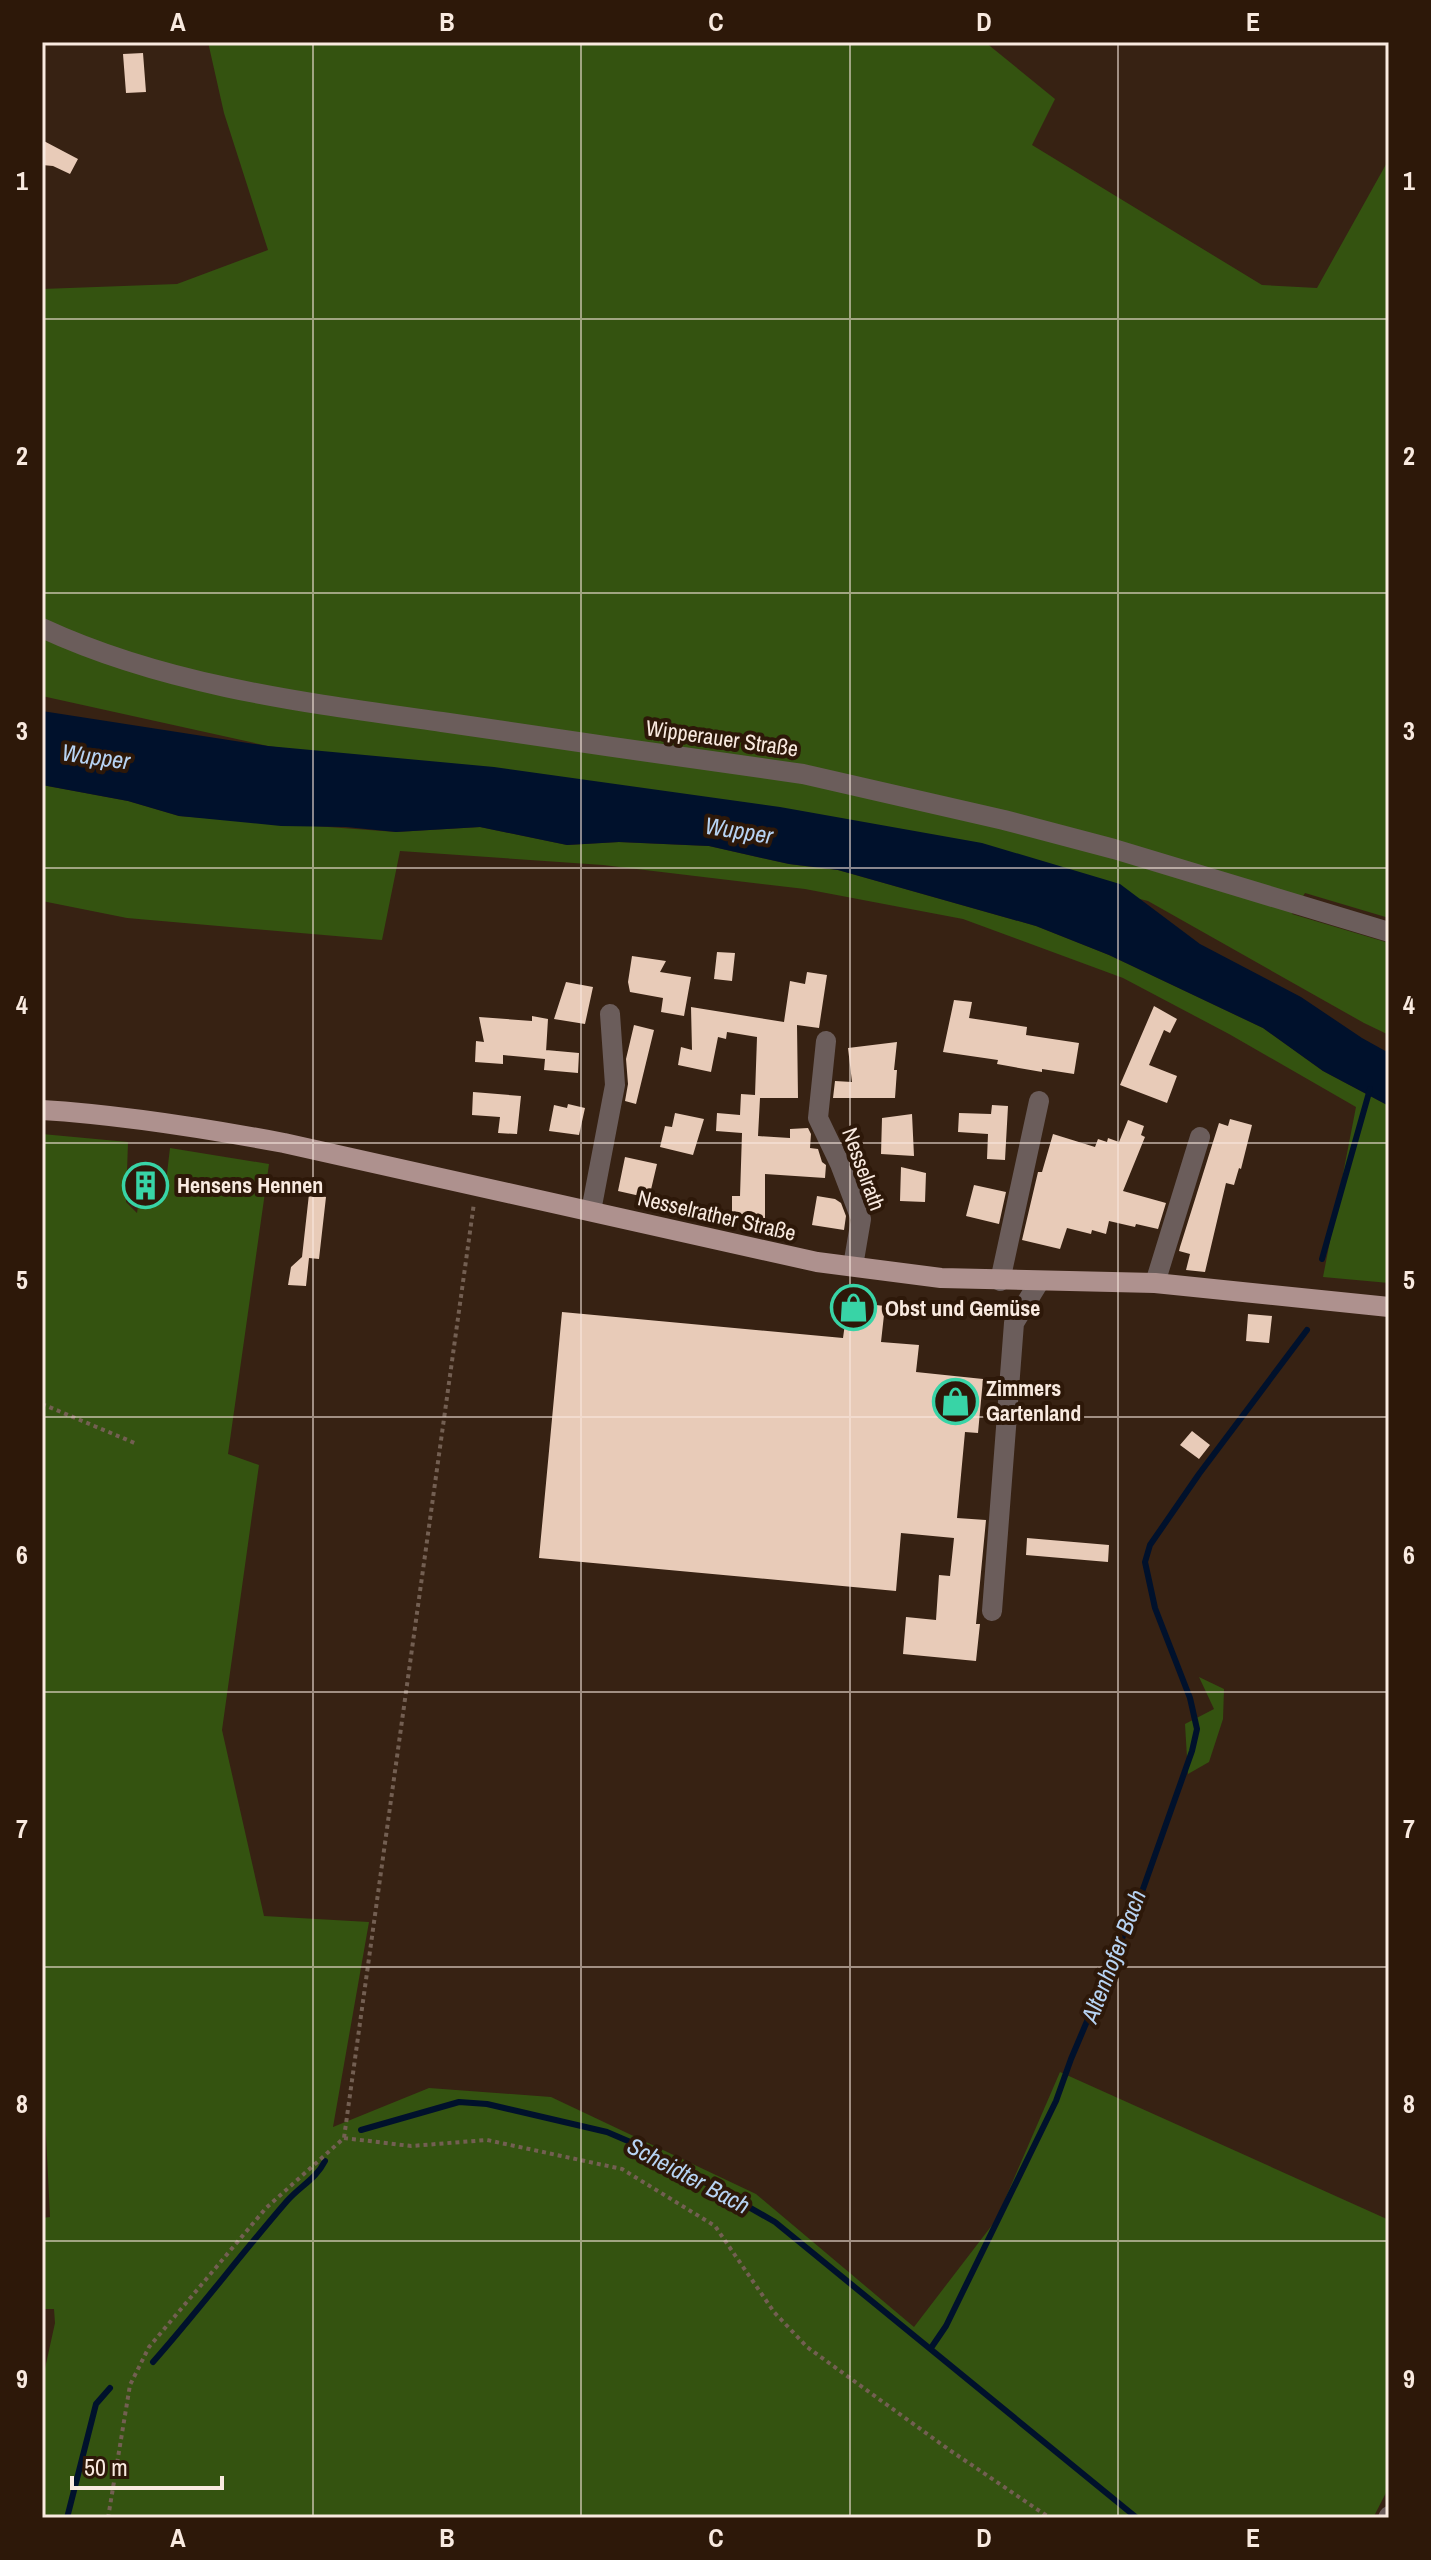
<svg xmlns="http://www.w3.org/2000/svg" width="1431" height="2560" viewBox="0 0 1431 2560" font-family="'Archivo Narrow',sans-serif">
<rect width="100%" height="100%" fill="#372213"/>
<path fill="#345310" d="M208 42H985L1055 99 1032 145 1262 285 1317 288 1389 159V918L1305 893 1292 914 1389 943V1035L1364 1023 1148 901 849 826 268 746 42 696V289L177 284 268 250 224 113Z
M42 785 128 801 179 816 396 832 480 827 567 845 619 842 709 846 789 864 838 870 1036 926 1109 955 1263 1028 1323 1071 1389 1106V1283L1323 1277 1356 1107 1229 1034 1123 978 963 919 805 889 603 865 400 851 382 940 127 918 42 901Z
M42 1134 128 1142 126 1202 137 1213 140 1193 153 1194 155 1183 166 1182 170 1148 269 1164 228 1454 259 1465 222 1730 264 1916 369 1922 333 2127 429 2088 551 2097 756 2194 914 2327 996 2220 1060 2072 1389 2220V2487L1373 2518H42V2382L55 2323 54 2309H42V2218L50 2217 42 2053Z
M1199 1677 1224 1689 1223 1719 1209 1762 1188 1774 1185 1724 1214 1709Z"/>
<path fill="#00112c" d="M42 711 268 746 494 767 780 807 982 843 1120 884 1200 944 1301 997 1362 1038 1389 1053V1106L1323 1071 1263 1028 1109 955 1036 926 838 870 789 864 709 846 619 842 567 845 480 827 396 832 346 827 281 826 179 816 128 801 42 785Z"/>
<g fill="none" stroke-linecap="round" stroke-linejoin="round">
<path stroke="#00112c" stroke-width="6" d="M1322 1259 1370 1089
M361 2130 459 2102 487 2104 607 2132 649 2150 775 2222 1137 2518
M931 2348 946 2326 1056 2101 1071 2059 1143 1889 1192 1751 1197 1729 1190 1698 1155 1608 1145 1562 1150 1545 1199 1474 1307 1330
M153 2362C199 2310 241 2254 287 2201 300 2186 316 2179 325 2161
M67 2518 96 2404 110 2388"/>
</g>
<path fill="#e8cbb8" d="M143 53 146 92 126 93 123 54Z
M42 140 78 159 70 174 53 166 42 165Z
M717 952 735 953 732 981 714 979Z
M632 956 666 961 660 972 691 977 684 1016 661 1012 663 998 630 992 628 982Z
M807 972 827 975 819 1028 797 1025 798 1098H760L758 1136 790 1138V1129L808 1128 811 1134 810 1148 818 1149 822 1162 826 1165 825 1178 765 1174V1219L732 1218V1196H740L742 1133 716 1131 717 1113 740 1115 741 1094 755 1095 757 1037 727 1032 726 1039 718 1037 711 1072 678 1065 681 1047 692 1050 691 1007 784 1022 790 981 805 984Z
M566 982 593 987 585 1024 554 1019Z
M954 1000 972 1002 969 1018 1027 1027 1026 1035 1079 1043 1074 1074 1042 1069V1072L997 1064 998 1060 943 1052Z
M1154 1006 1177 1019 1170 1033 1164 1030 1149 1065 1177 1076 1167 1103 1120 1085Z
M532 1016 548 1019 546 1052V1050L579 1053 578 1073 544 1070 545 1059 503 1055V1064L475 1062 476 1041 484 1042 479 1017 532 1021Z
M634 1025 654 1030 636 1104 625 1101 628 1084 626 1059Z
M897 1042 894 1070H897L895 1098H833L835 1081 852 1082 848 1048Z
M473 1092 521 1096 517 1134 498 1133 500 1117 472 1115Z
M568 1104 585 1108 579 1135 549 1131 554 1105 567 1108Z
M992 1105 1008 1106 1005 1160 987 1159 988 1134 958 1132 959 1113 991 1114Z
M675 1113 704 1119 693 1155 660 1147 665 1126 672 1127Z
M912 1114 914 1156 881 1154 882 1118Z
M1230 1119 1252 1125 1241 1169 1239 1168 1234 1185 1226 1183 1205 1272 1186 1270 1190 1254 1179 1251 1180 1247 1219 1123 1228 1126Z
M1128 1120 1144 1126 1141 1135 1145 1137 1123 1191 1166 1203 1158 1229 1136 1224 1135 1227 1109 1221 1106 1234 1092 1230 1091 1234 1067 1228 1060 1249 1022 1240 1038 1172H1042L1053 1134 1095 1147 1098 1139 1107 1142 1108 1138 1119 1142Z
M625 1157 657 1164 649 1198 618 1191Z
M901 1167 926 1173 925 1202 900 1201Z
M974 1185 1006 1192 999 1224 966 1216Z
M309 1194 326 1197 319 1259 309 1258 306 1286 288 1285 291 1267 302 1257Z
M817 1196 835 1199 841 1203 846 1216 844 1230 812 1225Z
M848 1302 885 1306 881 1342 919 1345 916 1372 983 1379 978 1433 965 1432 957 1518 986 1520 976 1624H980L976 1661 903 1654 906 1617 936 1620 939 1575 950 1576 954 1538 901 1533 896 1591 539 1558 562 1312 843 1338Z
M1248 1314 1272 1316 1269 1343 1246 1341Z
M1192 1431 1210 1445 1199 1459 1180 1445Z
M1027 1538 1109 1545 1108 1562 1026 1555Z"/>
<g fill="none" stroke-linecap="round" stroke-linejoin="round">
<path stroke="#735f52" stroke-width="4" stroke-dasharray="4 4" stroke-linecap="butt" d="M42 1404 137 1444
M344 2138 411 2146 487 2140 622 2169 715 2226 774 2312 807 2347 948 2449 1050 2518
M108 2518 130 2385 149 2347 266 2208 344 2138 474 1203"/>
<path stroke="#6b5d5b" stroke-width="20" d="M42 628C167 686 307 703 442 722 562 740 683 757 803 774L1004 820 1114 849 1389 932
M826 1041 818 1118 840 1164 861 1219 853 1266
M591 1211 615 1085 610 1014
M1000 1281 1039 1101
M1155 1283 1200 1137
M992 1611 1014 1323 1039 1282
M1388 2518 1389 2516"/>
<path stroke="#ae918e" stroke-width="20" d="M42 1110C124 1115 204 1128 284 1143L817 1262 941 1278 1155 1283 1389 1307"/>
</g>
<path fill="none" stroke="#f9eae0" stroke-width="2" stroke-opacity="0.55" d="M313 42V2518M581 42V2518M850 42V2518M1118 42V2518M42 319H1389M42 593H1389M42 868H1389M42 1143H1389M42 1417H1389M42 1692H1389M42 1967H1389M42 2241H1389"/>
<defs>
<symbol id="building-ring" viewBox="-11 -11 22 22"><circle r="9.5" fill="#2d1809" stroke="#38d4a6" stroke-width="1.5"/><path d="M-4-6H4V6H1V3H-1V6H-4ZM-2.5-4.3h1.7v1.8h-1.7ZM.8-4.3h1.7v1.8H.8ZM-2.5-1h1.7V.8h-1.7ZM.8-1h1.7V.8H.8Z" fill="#38d4a6"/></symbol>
<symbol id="shop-ring" viewBox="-11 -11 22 22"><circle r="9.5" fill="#2d1809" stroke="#38d4a6" stroke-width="1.5"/><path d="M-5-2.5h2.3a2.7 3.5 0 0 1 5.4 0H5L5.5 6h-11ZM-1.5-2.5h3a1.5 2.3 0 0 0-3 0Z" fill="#38d4a6"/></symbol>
</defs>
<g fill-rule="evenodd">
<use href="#building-ring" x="120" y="1160" width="51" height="51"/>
<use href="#shop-ring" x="828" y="1282" width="51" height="51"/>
<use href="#shop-ring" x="930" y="1376" width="51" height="51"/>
</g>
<g text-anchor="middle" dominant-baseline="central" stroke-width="8" stroke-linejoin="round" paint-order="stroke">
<g font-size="22" fill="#f9eae0" stroke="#2d1809">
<text transform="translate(722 738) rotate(8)">Wipperauer Straße</text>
<text transform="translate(864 1169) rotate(70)">Nesselrath</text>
<text transform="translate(717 1215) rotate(13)">Nesselrather Straße</text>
</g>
<g font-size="22" font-weight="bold" fill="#f9eae0" stroke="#2d1809" text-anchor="start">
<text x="177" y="1185">Hensens Hennen</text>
<text x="885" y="1308">Obst und Gemüse</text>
<text x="986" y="1388">Zimmers<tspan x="986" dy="25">Gartenland</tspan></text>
</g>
<g font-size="24" font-style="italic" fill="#b7d3f3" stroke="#2d1809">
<text transform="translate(96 756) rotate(8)">Wupper</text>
<text transform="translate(739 830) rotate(9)">Wupper</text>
<text transform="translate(1113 1956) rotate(-69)">Altenhofer Bach</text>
<text transform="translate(689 2175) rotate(28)">Scheidter Bach</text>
</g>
</g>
<rect width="1431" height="2560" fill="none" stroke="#2d1809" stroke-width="88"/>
<path d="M72 2476v12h150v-12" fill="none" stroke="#f9eae0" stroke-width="4"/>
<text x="84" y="2476" font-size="24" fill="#f9eae0" stroke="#2d1809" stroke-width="6" paint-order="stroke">50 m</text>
<rect x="44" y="44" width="1343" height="2472" fill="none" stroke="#f9eae0" stroke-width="3"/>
<g font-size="26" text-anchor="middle" font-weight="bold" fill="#f9eae0">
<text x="178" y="31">A</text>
<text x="447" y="31">B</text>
<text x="716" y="31">C</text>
<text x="984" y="31">D</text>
<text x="1253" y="31">E</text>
<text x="22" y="190">1</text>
<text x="1409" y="190">1</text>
<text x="22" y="465">2</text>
<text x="1409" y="465">2</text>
<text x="22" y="740">3</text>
<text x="1409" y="740">3</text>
<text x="22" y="1014">4</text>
<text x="1409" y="1014">4</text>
<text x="22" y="1289">5</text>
<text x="1409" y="1289">5</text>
<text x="22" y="1564">6</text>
<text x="1409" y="1564">6</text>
<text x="22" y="1838">7</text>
<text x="1409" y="1838">7</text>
<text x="22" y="2113">8</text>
<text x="1409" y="2113">8</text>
<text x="22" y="2388">9</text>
<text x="1409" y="2388">9</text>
<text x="178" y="2547">A</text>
<text x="447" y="2547">B</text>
<text x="716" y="2547">C</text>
<text x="984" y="2547">D</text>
<text x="1253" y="2547">E</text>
</g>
</svg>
